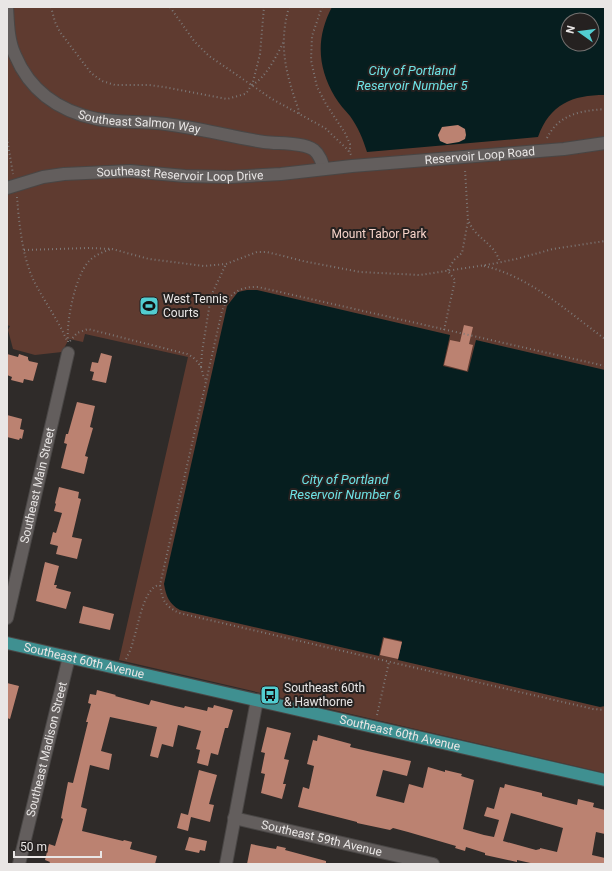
<svg xmlns="http://www.w3.org/2000/svg" width="612" height="871" viewBox="0 0 612 871" font-family="Roboto,sans-serif">
<rect width="100%" height="100%" fill="#2f2b29"/>
<path fill="#5f3b30" fill-rule="evenodd" d="M7 7H605V773L119 660 188 357 85 334 83 342 69 339 62 352 35 355 13 349 8 330 10 326 7 325ZM568 20H592V44H568Z"/>
<path fill="#061e1f" fill-rule="evenodd" d="M332 7H605V95C572 95 550 104 538 137L367 152C363 139 358 127 350 116 345 110 339 104 335 97 317 67 316 37 332 7ZM568 20H592V44H568Z
M247 290H257L450 335 443 366 468 372 476 340 605 370V706L600 707 398 660 402 641 383 637 379 656 180 610C169 604 166 596 164 584L227 306 238 292Z"/>
<path fill="#bb8271" fill-rule="evenodd" d="M458 125 465 129 466 135 465 139 459 142 447 144 440 141 438 135 442 127Z
M464 325 473 327 469 344 473 345 467 371 444 365 450 340 460 342Z
M101 353 112 356 106 383 92 380 94 372 90 371 92 362 98 363Z
M7 354 18 357 19 354 28 357V359L29 361 38 363 33 381 24 379 23 383 11 380 12 377 7 375Z
M77 402 95 406 90 427 93 428 85 456 88 457 84 474 61 468 67 444 64 443 66 434H68Z
M7 415 22 419 20 429 24 430 22 439 20 438 19 440 7 437Z
M59 487 79 492 78 498 81 499 72 537 82 539 77 559 56 554 58 546 50 544 53 532 56 533 62 513 54 511 56 504 55 503Z
M45 562 59 566 54 585H57L56 588 71 592 66 609 36 601Z
M83 606 114 614 110 630 79 623Z
M384 638 402 642 398 659 380 655Z
M7 683 19 686 10 719 7 718Z
M97 690 116 695 115 696 149 705 151 700 175 706 184 708 185 706 207 711 208 707 213 708 214 705 233 710 228 728H225L218 755 211 753 208 766 197 763 200 750 196 749 201 731 178 725 173 747 162 744 158 758 150 756 157 727 110 717 101 751 112 754 109 770 90 765 81 807 87 809 82 831 123 841 124 840 132 842 130 849 157 856 155 864H49L50 862 45 860 49 844 55 846 63 819 61 818 68 782 73 783 88 722H86L91 704 88 703 90 694 96 695Z
M267 727 291 733 284 759 289 760 283 784H286L282 799 261 793 265 774 261 773 265 753 261 752Z
M318 735 351 744 350 747 411 761 407 776 383 770 376 796 404 803 409 784 423 788 428 767 445 772V770L462 774 461 776 474 780 463 829 484 835 494 837 499 820 484 816 487 807 494 809 500 787 504 788 505 784 542 793V796L577 805 578 799 594 803 593 807 605 810V834L596 832 592 855 605 858V864H535L517 860V862L485 855V853L466 847 465 851 455 848 456 846 408 832 393 828 390 830 357 823V822L298 807 303 787 309 789 314 766 307 764 313 740 317 741ZM511 813 563 828 557 852 540 848V849L536 850 503 841Z
M199 770 217 775 209 804 214 805 210 822 191 817 188 831 177 828 181 813 188 815Z
M189 837 207 841 205 851 200 850 199 853 185 850Z
M251 844 270 848 276 849 277 846 286 848 285 850 326 861V864H247Z"/>
<g fill="none" stroke-linecap="round" stroke-linejoin="round">
<defs>
<g id="minor">
<path id="s1" d="M7 7C8 23 8 40 15 55 30 91 58 111 97 119 119 123 143 121 166 124 199 128 231 137 264 142 278 144 303 142 314 150 320 155 322 162 324 169"/>
<path id="s2" d="M7 188 43 177 64 174 130 171 185 176 230 177 281 174 352 166 564 149 605 143"/>
<path id="s3" d="M7 618 68 353"/>
<path id="s4" d="M234 818 433 864"/>
<path id="s5" d="M19 864 69 657"/>
<path d="M226 864 257 700"/>
</g>
<g id="major">
<path id="s6" d="M7 643 605 780"/>
</g>
</defs>
<use href="#minor" stroke="#494645" stroke-width="14"/>
<use href="#major" stroke="#494645" stroke-width="14"/>
<path stroke="#7d7978" stroke-width="2" stroke-dasharray="1 3" stroke-linecap="butt" d="M51 7 55 22 60 32 91 73 102 81 115 85H149L164 87 227 99 245 94 248 91 253 82 260 54 264 7
M170 7 194 41 209 56 272 99 325 128 348 150 351 155
M289 7C278 46 286 74 299 111V115
M322 7 312 36 311 60 317 87 326 104 345 133 350 144V152
M252 85C266 78 277 55 284 41
M7 138 13 174
M547 138C559 114 580 111 605 109
M17 197C19 222 22 255 33 279 43 300 58 319 67 341
M469 222C475 235 483 238 492 248 496 252 498 257 500 262
M24 250 89 248 112 249 149 259 204 266 226 264 257 252H267L303 261 360 272 420 275 492 264 516 259 553 249 605 241
M484 266C529 276 568 312 605 339
M448 270 454 260 462 253 468 221 465 169
M444 330 455 280 447 270
M70 341 77 333 88 329 187 354C192 356 198 361 200 366 203 370 202 375 205 379
M68 342C66 322 75 276 89 261 95 255 103 252 111 249
M605 366 258 287C240 286 228 294 222 311L160 585C162 600 165 606 179 613L593 709 605 710
M201 367 202 352 211 296 226 264
M126 659C129 653 132 647 133 641 138 628 143 588 159 585
M377 715 389 662"/>
<use href="#minor" stroke="#635e5d" stroke-width="12"/>
<use href="#major" stroke="#3f9091" stroke-width="12"/>
</g>
<defs>
<symbol id="stadium-square" viewBox="-11 -11 22 22"><rect x="-9" y="-9" width="18" height="18" rx="4" fill="#52cdd0" stroke="#252120"/><path d="M0-5a6.5 5 0 1 0 0 10a6.5 5 0 1 0 0-10ZM-3.5-1.8h7v3.6h-7Z" fill="#111"/></symbol>
<symbol id="bus-square" viewBox="-11 -11 22 22"><rect x="-9" y="-9" width="18" height="18" rx="4" fill="#52cdd0" stroke="#252120"/><path d="M-5-6H5V4H4V6H2V4H-2V6H-4V4H-5ZM-3.5-4V0h7V-4ZM-3.5 1.2v1.5H-2V1.2ZM2 1.2v1.5H3.5V1.2Z" fill="#111"/></symbol>
</defs>
<g fill-rule="evenodd">
<use href="#stadium-square" x="138" y="295" width="22" height="22"/>
<use href="#bus-square" x="259" y="684" width="22" height="22"/>
</g>
<g text-anchor="middle" dominant-baseline="central" stroke-width="4" stroke-linejoin="round" paint-order="stroke">
<g font-size="12" fill="#e9e6e5" stroke="#252120">
<text stroke="none"><textPath href="#s1" startOffset="200">Southeast Salmon Way</textPath></text>
<text stroke="none"><textPath href="#s2" startOffset="476">Reservoir Loop Road</textPath></text>
<text stroke="none"><textPath href="#s2" startOffset="175">Southeast Reservoir Loop Drive</textPath></text>
<text stroke="none"><textPath href="#s3" startOffset="136">Southeast Main Street</textPath></text>
<text stroke="none"><textPath href="#s6" startOffset="79">Southeast 60th Avenue</textPath></text>
<text stroke="none"><textPath href="#s6" startOffset="403">Southeast 60th Avenue</textPath></text>
<text stroke="none"><textPath href="#s5" startOffset="118">Southeast Madison Street</textPath></text>
<text stroke="none"><textPath href="#s4" startOffset="90">Southeast 59th Avenue</textPath></text>
</g>
<g font-size="12" fill="#f6d3c9" stroke="#252120">
<text x="379" y="234">Mount Tabor Park</text>
</g>
<g font-size="12" fill="#e9e6e5" stroke="#252120" text-anchor="start">
<text x="163" y="299">West Tennis<tspan x="163" dy="14">Courts</tspan></text>
<text x="284" y="688">Southeast 60th<tspan x="284" dy="14">&amp; Hawthorne</tspan></text>
</g>
<g font-size="13" font-style="italic" fill="#6ee1e4" stroke="#252120">
<text x="412" y="70">City of Portland<tspan x="412" dy="15">Reservoir Number 5</tspan></text>
<text x="345" y="479">City of Portland<tspan x="345" dy="15">Reservoir Number 6</tspan></text>
</g>
</g>
<rect width="612" height="871" fill="none" stroke="#e9e6e5" stroke-width="16"/>
<g transform="translate(580 32) rotate(284)"><circle r="19" fill="#252120" stroke="#73706f"/>
<path d="M0-3L7 15L0 10L-7 15Z" fill="#52cdd0"/>
<text y="-6" font-size="11" font-weight="bold" text-anchor="middle" fill="#e9e6e5">N</text>
</g>
<path d="M14 851v6h87v-6" fill="none" stroke="#e9e6e5" stroke-width="2"/>
<text x="20" y="851" font-size="12" fill="#e9e6e5" stroke="#252120" stroke-width="3" paint-order="stroke">50 m</text>
</svg>
